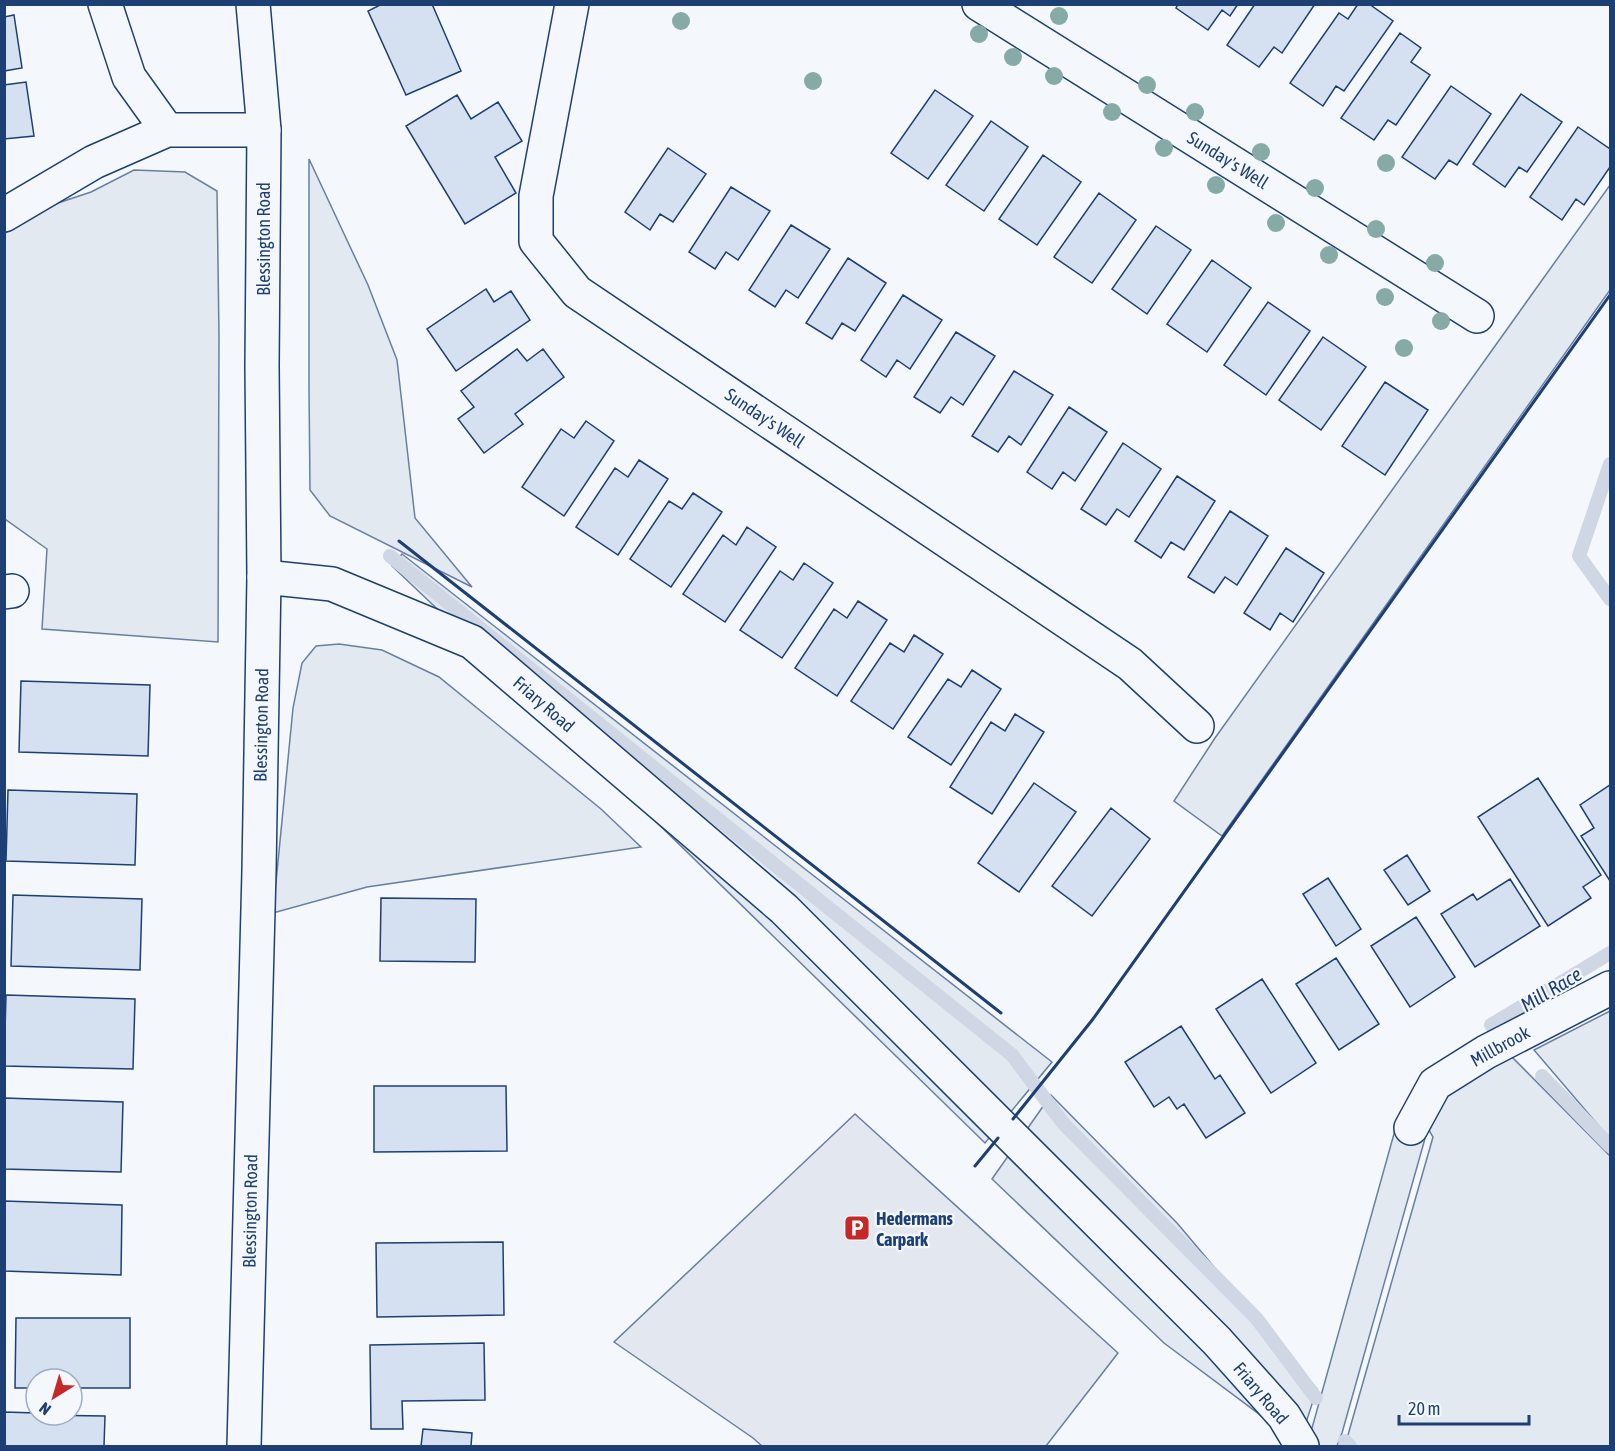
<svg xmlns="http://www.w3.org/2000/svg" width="1615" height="1451" viewBox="0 0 1615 1451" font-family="'Asap Condensed',sans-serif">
<rect width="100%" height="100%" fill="#f4f7fb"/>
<path fill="#e3e9f0" stroke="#687fa3" stroke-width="1.5" d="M309 159 368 285 397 360 415 518 472 587 330 516 310 490 309 387Z
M134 170 185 172 217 191 219 335 218 642 42 629 47 549 5 519V233L46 207 91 192Z
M1610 185V290L1222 836 1174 801 1215 738Z
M402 554 1052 1062 985 1143 472 642 392 566Z
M339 644 382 650 439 677 601 809 641 847 367 887 273 913 293 708 302 663 316 646Z
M1610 1011V1139L1534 1050Z
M1507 1052 1610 1156V1446H1347L1348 1435 1433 1137 1426 1125 1444 1090Z
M1051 1095 1177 1223 1317 1389 1299 1444 1164 1343 992 1179Z
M1397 1123 1426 1135 1342 1433 1337 1446H1307Z"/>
<path fill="#e3e8f0" stroke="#687fa3" stroke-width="1.5" d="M855 1114 1118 1353 1046 1446H762L753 1438 614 1342Z"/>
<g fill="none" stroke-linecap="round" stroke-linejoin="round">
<path stroke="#cfd7e4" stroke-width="14" d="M1610 464 1579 556 1610 599
M390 556 1012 1055 1063 1123 1257 1319 1316 1398
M1491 1025 1610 953
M1542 1076 1610 1146
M1345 1441 1350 1446"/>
</g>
<path fill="#d5e0f0" stroke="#1d3f73" stroke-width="1.5" d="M382 4H432L461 71 406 95 368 11Z
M1178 4H1238L1230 16 1222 10 1208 30 1176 8Z
M1255 4H1315L1282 53 1274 47 1259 67 1227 45Z
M1358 4H1369L1393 21 1344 91 1336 86 1323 106 1290 83 1339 13 1348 19Z
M14 15 22 68 4 71V17Z
M1400 33 1421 48 1411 62 1430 75 1396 125 1388 120 1374 140 1341 118Z
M26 82 34 136 4 139V85Z
M1451 86 1491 114 1457 165 1449 160 1435 179 1402 157Z
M935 90 973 116 928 179 891 153Z
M1521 94 1562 122 1527 172 1519 167 1505 187 1473 164Z
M457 95 471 119 498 102 522 141 495 157 516 193 465 224 406 126Z
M991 121 1028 147 984 211 946 185Z
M1578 127 1610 149V167L1584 205 1576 199 1562 220 1530 197Z
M668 148 706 174 673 222 660 214 650 230 625 212Z
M1043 155 1081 182 1037 245 999 219Z
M731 187 770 211 738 260 726 252 715 269 689 252Z
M1099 193 1136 220 1092 283 1054 257Z
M791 225 830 249 798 298 786 290 775 307 749 290Z
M1156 226 1191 250 1147 314 1112 289Z
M848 258 886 283 855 331 842 323 832 339 806 323Z
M1212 260 1251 288 1207 352 1167 324Z
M486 289 494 302 511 291 530 320 456 371 427 329Z
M903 295 942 320 910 369 897 360 886 377 861 360Z
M1268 302 1310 331 1266 395 1224 365Z
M956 332 995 356 963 405 951 397 940 413 914 397Z
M1323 337 1366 367 1321 430 1279 400Z
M517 349 527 361 543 349 564 377 515 414 523 424 484 453 458 419 474 407 461 391Z
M1014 371 1053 395 1021 445 1009 436 998 452 972 436Z
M1385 382 1428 410 1385 475 1342 446Z
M1069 407 1107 432 1075 481 1063 472 1052 489 1027 472Z
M586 421 614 441 564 516 522 487 561 429 574 438Z
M1123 443 1161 469 1129 517 1117 509 1106 525 1081 509Z
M639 460 668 479 618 555 576 527 615 468 628 477Z
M1177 476 1215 501 1184 550 1171 542 1161 558 1135 541Z
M693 493 722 512 671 587 630 559 669 501 682 509Z
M1230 511 1268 536 1237 585 1225 577 1214 593 1188 577Z
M747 527 776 547 725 622 683 594 723 535 736 545Z
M1286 548 1324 573 1293 622 1280 613 1270 630 1244 613Z
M804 563 833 583 782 658 740 630 780 571 793 580Z
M858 601 887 620 837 696 795 668 834 609 847 618Z
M914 635 943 654 893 729 851 701 890 643 904 652Z
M972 670 1001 689 951 765 908 737 948 679 961 687Z
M21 681 150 685 148 756 19 752Z
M1015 714 1044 732 992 814 950 787 991 722 1005 731Z
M1538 778 1601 875 1583 887 1591 898 1548 926 1478 817Z
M1034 783 1076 812 1019 892 978 863Z
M1610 785V881L1581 836 1594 828 1580 805Z
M8 790 137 794 135 865 6 861Z
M1111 808 1150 839 1092 916 1052 886Z
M1407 855 1430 891 1408 905 1384 870Z
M1328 878 1361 929 1336 946 1303 894Z
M1510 879 1540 926 1475 967 1441 914 1473 894 1477 900Z
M13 895 142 899 140 970 11 966Z
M381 898 476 899 475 962 380 961Z
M1416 917 1455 977 1410 1007 1371 946Z
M1336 958 1379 1024 1339 1050 1296 984Z
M1262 979 1316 1063 1271 1093 1216 1009Z
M6 995 135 999 133 1069 4 1066Z
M1181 1026 1215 1079 1220 1075 1245 1113 1206 1138 1184 1104 1177 1109 1169 1097 1154 1107 1125 1062Z
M374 1086H506L507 1151 374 1152Z
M4 1098 123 1102 121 1172 4 1169Z
M4 1201 122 1205 121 1275 4 1271Z
M503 1242 504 1315 377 1317 376 1243Z
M16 1318H130V1388H72V1379H36V1388H15Z
M484 1343 485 1400 402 1401 403 1429H371L370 1345Z
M4 1412 36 1413V1415L105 1416 104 1446H4Z
M423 1429 472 1433 471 1446H421Z"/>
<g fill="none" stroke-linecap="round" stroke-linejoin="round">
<defs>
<path id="minor" d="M105 4 129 77 167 130
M572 4 536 196V241L577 292 1130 664 1197 726
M979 4 1477 316
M4 215 94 162 167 130H264
M4 592 12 591
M1411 1128 1435 1084 1486 1052 1610 988"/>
<path id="tertiary" d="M264 577 332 584 472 642 784 909 1217 1341 1284 1416 1302 1446"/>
<path id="secondary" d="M244 1446 259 871 264 577 262 366 264 130 253 4"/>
</defs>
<use href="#minor" stroke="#1d3f73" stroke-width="36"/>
<use href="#tertiary" stroke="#1d3f73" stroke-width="36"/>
<use href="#secondary" stroke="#1d3f73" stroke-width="36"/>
<use href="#minor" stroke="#f4f7fb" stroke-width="33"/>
<use href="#tertiary" stroke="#f4f7fb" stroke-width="33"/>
<use href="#secondary" stroke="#f4f7fb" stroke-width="33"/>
<path stroke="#1d3f73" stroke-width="3" d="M399 541 1001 1013
M1013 1119 1093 1019 1610 295
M975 1166 998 1138"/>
</g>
<g fill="#86aba6">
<circle cx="1059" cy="16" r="9"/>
<circle cx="681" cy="21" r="9"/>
<circle cx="979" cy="34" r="9"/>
<circle cx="1013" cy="57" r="9"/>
<circle cx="1054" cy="76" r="9"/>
<circle cx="813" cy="81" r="9"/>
<circle cx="1147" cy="85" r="9"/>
<circle cx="1112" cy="112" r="9"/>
<circle cx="1195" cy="112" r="9"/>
<circle cx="1164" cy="148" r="9"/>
<circle cx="1261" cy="152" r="9"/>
<circle cx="1386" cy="163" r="9"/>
<circle cx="1216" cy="185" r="9"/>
<circle cx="1315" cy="188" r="9"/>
<circle cx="1276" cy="223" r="9"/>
<circle cx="1376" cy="229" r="9"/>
<circle cx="1329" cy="255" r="9"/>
<circle cx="1435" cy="263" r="9"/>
<circle cx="1385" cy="297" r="9"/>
<circle cx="1441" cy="321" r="9"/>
<circle cx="1404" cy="348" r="9"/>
</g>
<defs>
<symbol id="parking-square" viewBox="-11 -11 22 22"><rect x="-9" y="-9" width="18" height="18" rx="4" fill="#c62828" stroke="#f4f7fb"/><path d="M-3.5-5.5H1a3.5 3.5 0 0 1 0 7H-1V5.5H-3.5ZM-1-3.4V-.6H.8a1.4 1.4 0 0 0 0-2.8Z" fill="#fff"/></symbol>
</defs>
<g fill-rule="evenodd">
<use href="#parking-square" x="842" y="1213" width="30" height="30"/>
</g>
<g text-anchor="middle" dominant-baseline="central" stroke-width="4.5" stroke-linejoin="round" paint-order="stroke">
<g font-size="18" fill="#1d3f73" stroke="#f4f7fb">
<text transform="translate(1228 160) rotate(32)">Sunday's Well</text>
<text transform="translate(263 239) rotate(-90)">Blessington Road</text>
<text transform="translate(765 418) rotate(34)">Sunday's Well</text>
<text transform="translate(544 704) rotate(41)">Friary Road</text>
<text transform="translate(261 725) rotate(-89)">Blessington Road</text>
<text transform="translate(1500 1046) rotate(-29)">Millbrook</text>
<text transform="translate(250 1211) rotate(-89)">Blessington Road</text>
<text transform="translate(1261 1393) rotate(50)">Friary Road</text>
</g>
<g font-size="18" font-weight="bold" fill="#1d3f73" stroke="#f4f7fb" text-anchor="start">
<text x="876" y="1218">Hedermans<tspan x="876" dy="21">Carpark</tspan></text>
</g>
<g font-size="20" font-style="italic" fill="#1d3f73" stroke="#f4f7fb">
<text transform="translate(1551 989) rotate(-31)">Mill Race</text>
</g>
</g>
<rect width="1615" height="1451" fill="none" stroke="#1d3f73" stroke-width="12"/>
<g transform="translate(54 1397) rotate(217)"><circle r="28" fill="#f4f7fb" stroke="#9eadc5" stroke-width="1.5"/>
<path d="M0-4.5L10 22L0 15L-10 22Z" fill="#c62828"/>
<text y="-9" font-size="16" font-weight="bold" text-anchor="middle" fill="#1d3f73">N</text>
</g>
<path d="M1399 1415v9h130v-9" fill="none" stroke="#1d3f73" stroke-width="3"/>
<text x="1408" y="1415" font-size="18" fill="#1d3f73" stroke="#f4f7fb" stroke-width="4.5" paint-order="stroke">20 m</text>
</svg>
